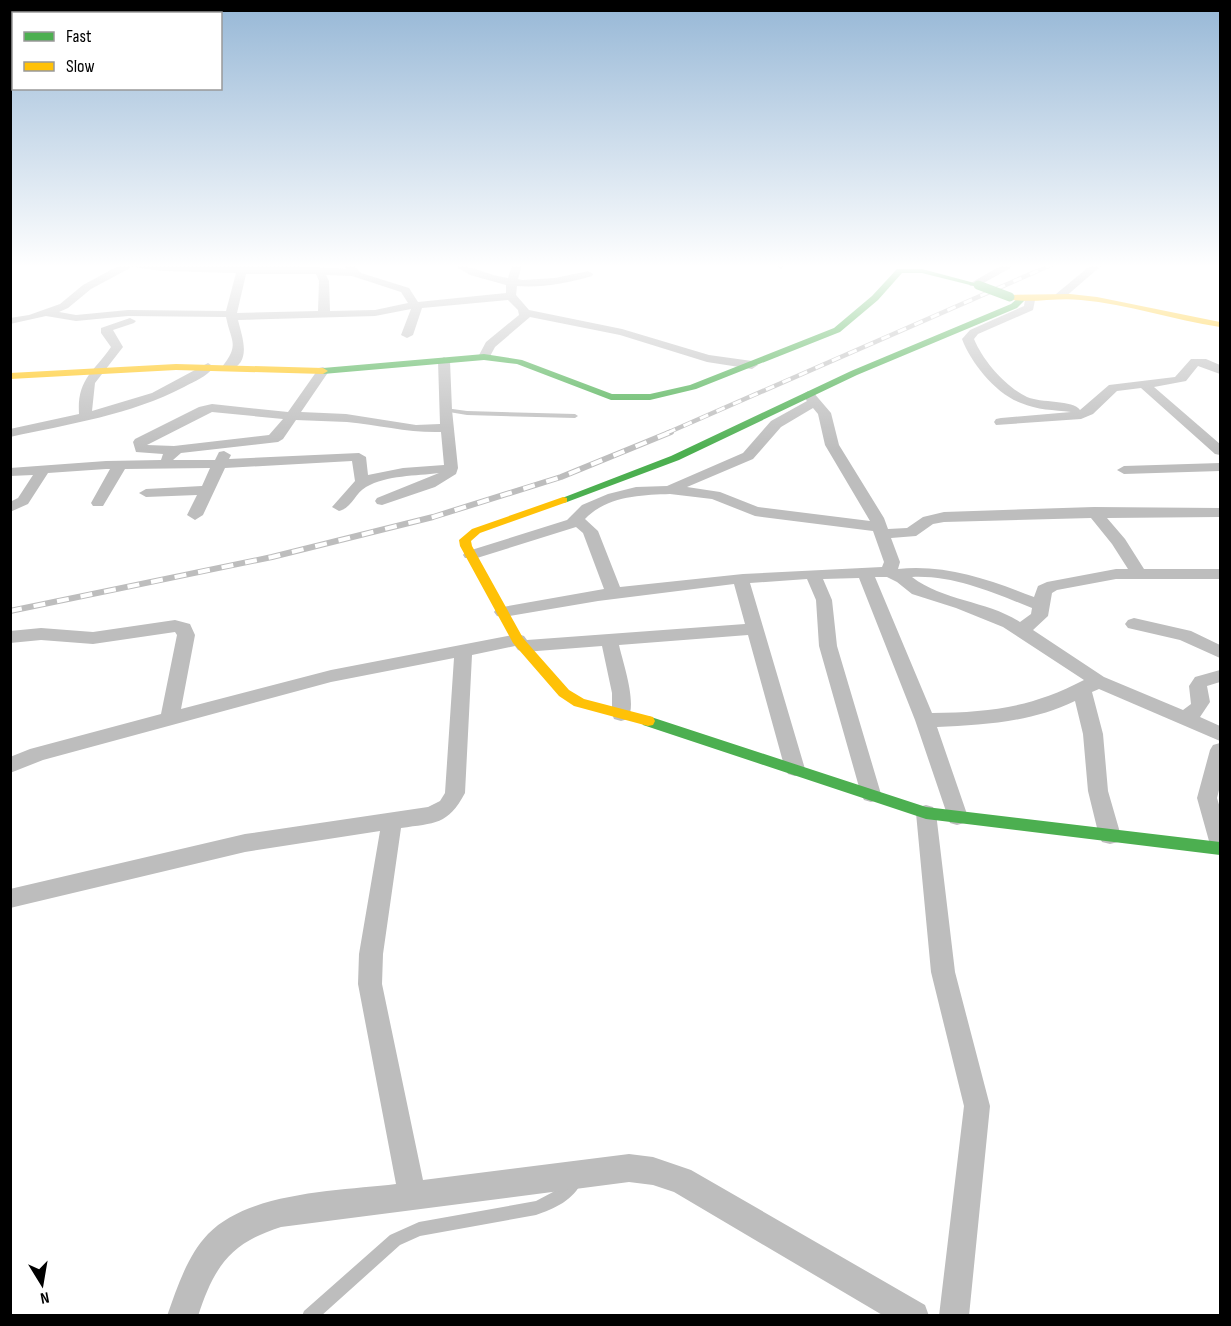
<svg xmlns="http://www.w3.org/2000/svg" width="1231" height="1326" viewBox="0 0 1231 1326" font-family="'Sofia Sans Condensed',sans-serif">
<rect width="100%" height="100%" fill="#fff"/>
<g fill="none" stroke-linecap="round" stroke-linejoin="round">
<path fill="#bdbdbd" fill-rule="evenodd" d="M781 265H787L781 269 778 267Z
M445 408 467 411 575 414 578 416 575 418 467 415 443 411 442 410Z
M575 1174 580 1176 582 1181C574 1200 554 1209 536 1215L420 1236 400 1245 321 1316H302L304 1311 390 1235 419 1222 536 1201 553 1192 570 1176Z"/>
<path fill="#bdbdbd" fill-rule="evenodd" d="M120 265 319 267 346 269 342 265H353L361 273 409 288 418 302 506 293V285L470 275 453 265C472 265 489 276 508 278L512 265H522L518 279 522 280 555 278 588 271 593 274 592 276C567 283 542 288 517 286L516 295 529 310 622 329 709 355 752 361 758 365 752 369 707 362 620 335 530 317 495 347 488 360H480L478 357 486 342 519 315 518 310 508 300 422 308 413 335 407 338 401 335 411 309 375 316 238 320C242 337 253 363 228 371L222 367C240 344 231 342 226 317L128 316 76 321 46 316 10 324V318L29 315 60 304 83 285ZM132 267 163 271 236 273 226 311 128 310 76 315 59 312 68 308 91 289ZM246 274H316L319 281 318 311 237 313ZM326 275 352 276 401 292 408 303 375 310 330 311 329 281Z
M1002 265H1016L978 286H970L969 284Z
M1091 265H1102L1064 298H1056V294Z
M1030 297 1035 300 1033 310 978 334 974 339C983 361 1006 387 1027 397 1040 403 1074 400 1080 410L1109 385 1175 377 1191 359H1206L1220 365V374L1198 366 1186 381 1154 387 1220 444V455L1215 454 1141 388 1117 391 1093 414 1081 419 996 425 994 422 996 419 1001 418 1071 412C1054 410 1037 410 1021 403 996 394 971 363 962 339L970 330 1024 306 1025 300Z
M130 318 136 321 134 323 113 330 123 347 95 383 92 411 152 393 208 363 214 367C206 377 195 381 184 387 130 415 69 424 10 437V429L79 414C77 379 93 373 111 347L101 333V328Z
M444 357 450 361 452 410 458 468 456 474 435 487 382 505 377 504 375 501 377 498 439 473C416 476 387 475 366 487 355 493 352 508 339 511L332 507 355 481 352 461 225 468 203 515 195 520 187 515 197 495 146 497 139 493 146 489 202 486 210 468 125 469 103 506H93L91 503 110 469H106L48 473 28 504 10 512V502L18 498 33 475 10 476V468L106 461 161 460 163 454 136 452 133 442 135 439 199 407 212 404 288 412 319 368 323 367 329 371 301 412 346 414 416 425 440 424 438 361ZM212 412 283 419 269 435 174 446 147 445ZM296 420C313 421 330 421 347 422 379 425 409 433 441 432L444 465 403 468 368 475 366 457 359 453 229 459 231 455 224 451 219 452 215 460H173L181 453 278 442 283 439Z
M808 391 813 392 831 413 839 445 884 518 888 529 907 528 923 517 944 512 1094 507 1220 508V517L1107 518 1125 539 1144 569H1220V579H1116L1057 590 1052 593 1048 616 1033 630 1104 677 1183 710 1191 704 1189 686 1195 677 1220 670V682L1207 686 1210 702 1200 717 1220 726V741L1099 689 1092 692 1103 734 1108 791 1121 836 1118 842 1110 844 1102 842 1099 836 1088 791 1083 734 1075 701C1032 722 985 725 937 727L968 817 964 823 957 825 950 823 915 720 859 578 823 579 832 600 837 646 881 794 878 800 871 802 864 800 861 794 819 646 816 600 807 579 750 583 805 769 802 774 795 776 788 774 785 769 748 635 619 645C623 663 637 702 628 719L621 721 614 719 612 714V693L602 646 524 652 518 650 515 646 472 655 465 793C448 825 435 823 401 828L383 954 382 984 423 1180 629 1154 653 1157 691 1170 925 1305 929 1316H884L674 1192 653 1185 629 1182 281 1227C230 1243 214 1267 198 1316H167C177 1288 187 1256 208 1234 250 1191 340 1191 396 1184L358 984 359 954 380 831 245 852 10 908V889L245 834 428 807 440 801 445 793 454 658 331 682 43 760 10 773V757L30 749 161 714 177 635 175 632 93 644 41 640 10 643V631L41 628 93 632 175 620 190 624 195 635 181 709 331 670 518 634 524 636 527 640 745 624 734 584 598 601 503 617 497 616 494 612 497 608 503 607 604 589 583 533 576 527 477 558H465L463 555 465 552 567 520 582 505 608 494 636 487 667 486 743 453 771 421 807 401 802 395ZM813 408 818 414 825 445 870 521 758 507 720 492 687 487 753 459 781 427ZM670 494 712 499 755 516 873 531 884 562 882 567 743 574 620 587 598 531 585 519C607 496 641 495 670 494ZM1091 518 1112 544 1128 569H1116L1047 582 1038 586 1034 597C990 580 946 564 898 569L900 562 891 538 916 536 933 524 944 522ZM875 577H887L897 582 912 594 956 608 1003 627 1084 680C1030 708 991 712 932 713ZM912 577C954 575 994 593 1032 608L1031 614 1020 622C988 601 943 601 912 577Z
M1220 463V471L1124 474 1117 470 1124 466Z
M1134 618 1191 631 1220 645V658L1180 640 1128 628 1125 624 1128 620Z
M1220 743V786L1217 798 1220 808V850L1212 847 1209 841 1197 798 1210 750 1213 745Z
M926 805 933 807 936 813 955 972 990 1106 969 1316H939L964 1106 931 972 916 813 919 807Z"/>
<path fill="#4caf50" fill-rule="evenodd" d="M897 269H922L982 285 978 287 922 273H902L878 300 840 332 696 389 650 400H611L517 364 484 360 323 374 318 371 323 368 484 354 522 360 612 394H650L690 385 834 328 872 296Z
M1018 298 1025 300 1017 308 857 375 679 460 567 502 563 503 557 500 671 456 851 371 1011 304Z
M648 716 926 807 1220 842V855L926 819 643 725 641 721 643 717Z"/>
<path fill="#ffc107" fill-rule="evenodd" d="M1007 295 1070 294 1097 297 1220 322V327C1174 320 1128 304 1081 300 1056 297 1031 304 1007 299Z
M176 364 323 368 328 371 323 374 176 370 10 379V373Z
M563 497 567 498V502L480 533 471 541 472 546 523 638 569 690 584 699 653 717 655 721 653 725 648 726 574 706 559 696 513 643 460 546 459 540 472 529Z"/>
<defs>
<path id="rail-far1" d="M667 433 1051 265"/>
<path id="rail" d="M10 611 272 557 433 517 561 477 671 432"/>
</defs>
<use href="#rail-far1" stroke="#bdbdbd" stroke-width="4.5"/>
<use href="#rail" stroke="#bdbdbd" stroke-width="6"/>
<use href="#rail-far1" stroke="#fff" stroke-width="3" stroke-dasharray="9" stroke-linecap="butt"/>
<use href="#rail" stroke="#fff" stroke-width="4" stroke-dasharray="12" stroke-linecap="butt"/>
<path stroke="#4caf50" stroke-width="9" d="M978 285 1010 297"/>
</g>
<linearGradient id="sky" x2="0" y2="1"><stop stop-color="#96b7d6"/><stop offset="0.59" stop-color="#fff"/><stop offset="1" stop-color="#fff" stop-opacity="0"/></linearGradient>
<rect width="1231" height="451" fill="url(#sky)"/>
<rect width="1231" height="1326" fill="none" stroke="#000000" stroke-width="24"/>
<rect x="12" y="12" width="210" height="78" fill="#ffffff" stroke="#999999" stroke-width="1.5"/>
<rect x="24" y="32" width="30" height="9" fill="#4caf50" stroke="#999999" stroke-width="1.5"/>
<text x="66" y="42" font-size="18" fill="#000000">Fast</text>
<rect x="24" y="62" width="30" height="9" fill="#ffc107" stroke="#999999" stroke-width="1.5"/>
<text x="66" y="72" font-size="18" fill="#000000">Slow</text>
<g transform="translate(42 1284) rotate(169)" stroke="#ffffff" stroke-width="4.5" paint-order="stroke">
<path d="M0-4.5L10 22L0 15L-10 22Z" fill="#000000"/>
<text y="-9" font-size="16" font-weight="bold" text-anchor="middle" fill="#000000">N</text>
</g>
</svg>
